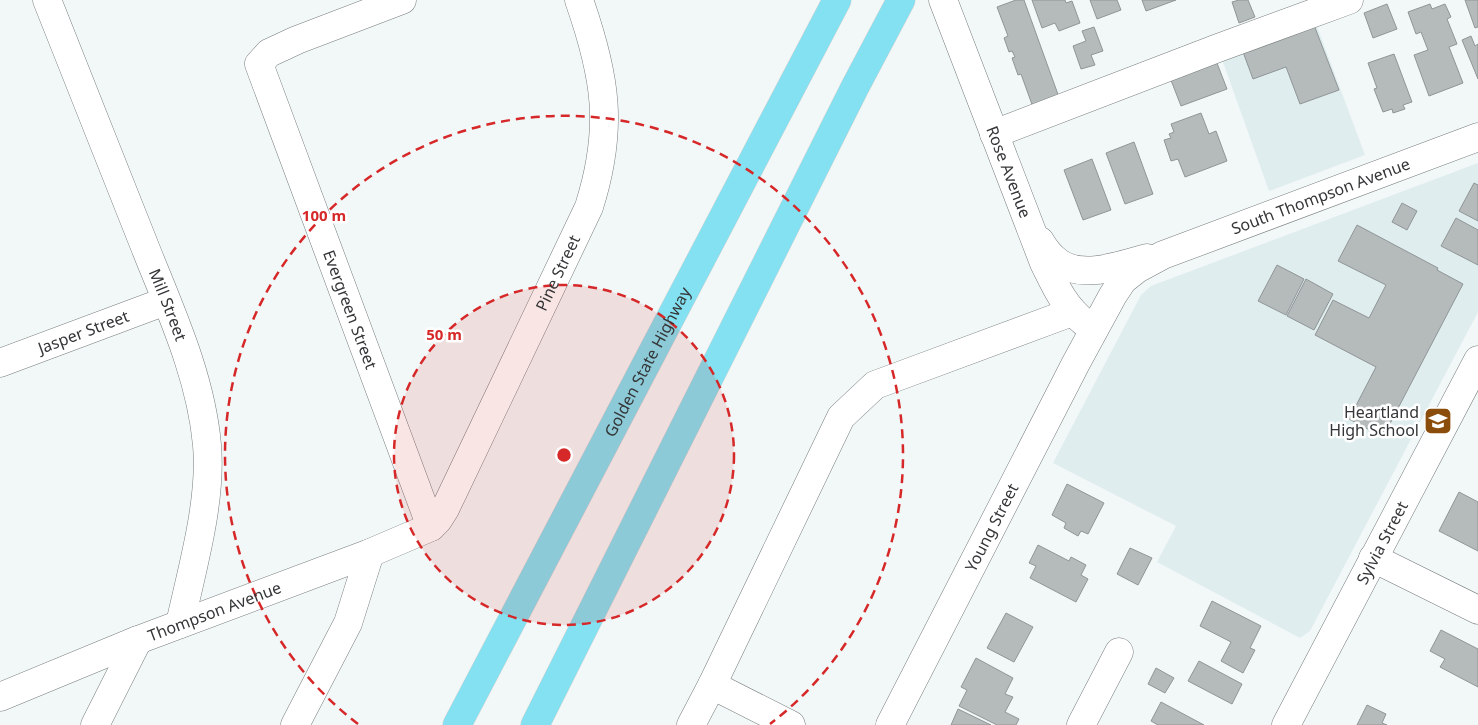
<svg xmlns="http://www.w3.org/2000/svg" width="1478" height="725" viewBox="0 0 1478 725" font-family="'Noto Sans',sans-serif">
<rect width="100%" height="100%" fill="#f2f7f8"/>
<path fill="#dfedef" d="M1312 13 1365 155 1269 191 1218 48Z
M1478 163V312L1310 631 1300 638 1157 562 1176 526 1053 463 1141 295 1151 286Z"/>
<path fill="#b5bbbb" stroke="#909596" d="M1016 0H1024L1060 100 1034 110 1021 74 1018 75 1012 58 1015 57 1012 51 1009 52 1004 38 1008 36 997 7Z
M1032 0H1065L1066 3 1072 1 1080 23 1059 31 1055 23 1042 28Z
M1090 0H1117L1121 10 1097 19Z
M1142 0H1176L1146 11Z
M1239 0H1248L1255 17 1239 23 1232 2Z
M1465 0H1478V27L1475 28Z
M1387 4 1397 29 1373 38 1364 13Z
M1430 4 1432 9 1445 4 1451 17 1447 19 1457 44 1449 47 1463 83 1429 96 1414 55 1428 50 1421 32 1416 34 1408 12Z
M1314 25 1339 90 1300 104 1286 67 1253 79 1243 52Z
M1094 27 1103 51 1091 55 1095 65 1081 69 1073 46 1086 41 1082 31Z
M1471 36 1475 46 1478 44V79L1462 40Z
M1394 54 1412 102 1403 105 1405 109 1393 113 1392 109 1383 112 1374 89 1377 88 1368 63Z
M1215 58 1227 89 1181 106 1169 75Z
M1201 113 1209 134 1216 131 1227 161 1185 177 1178 159 1171 161 1164 140 1171 138 1169 134 1174 132 1171 124Z
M1134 142 1153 194 1125 204 1106 153Z
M1092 159 1111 210 1083 220 1064 170Z
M1474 183 1478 185V221L1459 211Z
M1402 203 1417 211 1407 230 1392 222Z
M1456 218 1478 230V265L1441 246Z
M1357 225 1438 268 1437 270 1463 284 1383 437 1349 419 1376 367 1315 335 1333 300 1369 318 1386 285 1338 261Z
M1277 265 1304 279 1286 315 1258 301Z
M1306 279 1333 294 1314 330 1287 316Z
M1067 484 1104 503 1088 534 1081 531 1078 536 1064 528 1066 523 1052 515Z
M1459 492 1478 502V551L1439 531Z
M1038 545 1069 561 1071 557 1086 565 1081 575 1088 579 1076 602 1030 578 1036 566 1029 563Z
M1130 548 1152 558 1138 585 1117 574Z
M1212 601 1261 626 1250 648 1255 650 1243 673 1221 661 1231 642 1200 626Z
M1006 613 1033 627 1014 662 987 648Z
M1441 630 1478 649V687L1440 667 1445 659 1430 651Z
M976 658 1013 678 1005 694 1013 697 1005 712 1019 719 1016 725H997L959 706 967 690 961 687Z
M1199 661 1242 684 1232 704 1188 681Z
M1156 668 1174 678 1165 693 1148 684Z
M1161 702 1204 725H1158L1151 721Z
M1367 705 1386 714 1382 723 1387 725H1357Z
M958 709 991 725H951Z"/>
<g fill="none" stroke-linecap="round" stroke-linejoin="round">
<defs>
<g id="minor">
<path id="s1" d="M47 0C79 82 112 164 145 247 170 310 201 376 207 445 212 501 192 569 180 624"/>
<path id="s2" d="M402 0 297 40 269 53 259 64 431 527"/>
<path id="s3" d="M943 0 1044 263C1056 287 1063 305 1085 323"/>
<path d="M994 134 1218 48 1349 0"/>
<path d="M1040 241C1044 248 1051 257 1058 262 1082 280 1121 265 1147 258"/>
<path id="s4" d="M0 363 166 301"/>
<path d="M1373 558 1478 610"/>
<path d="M712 685 791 725"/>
<path id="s5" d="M0 697 138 640 370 553 431 527 438 520 445 509 589 207C614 128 606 77 579 0"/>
<path d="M95 725 138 640"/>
<path d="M295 725 348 623 370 553"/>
<path d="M691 725 712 685 841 417 875 385 1072 312"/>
<path id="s6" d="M890 725 1076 363 1113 295 1123 280 1137 269 1163 255 1478 137"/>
<path d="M1081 725 1119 652"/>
<path id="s7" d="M1286 725 1478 360"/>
</g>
<g id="highway">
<path id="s8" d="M457 725 837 0"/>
<path d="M535 725 855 87 901 0"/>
</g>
</defs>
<use href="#minor" stroke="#787d7e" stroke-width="29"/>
<use href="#highway" stroke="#d2d3d3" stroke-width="29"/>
<use href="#minor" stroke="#fff" stroke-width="28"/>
<use href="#highway" stroke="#83e1f1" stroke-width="28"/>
</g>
<circle cx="564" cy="455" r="170" fill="#d62828" fill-opacity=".12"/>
<g fill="none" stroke="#d62828" stroke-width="2.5" stroke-dasharray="9 6">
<circle cx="564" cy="455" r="170"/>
<path d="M358 724A339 339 0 1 1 770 724"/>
</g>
<defs>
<symbol id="school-square" viewBox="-11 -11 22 22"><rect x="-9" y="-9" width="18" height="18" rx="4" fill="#8a4d0c" stroke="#fff"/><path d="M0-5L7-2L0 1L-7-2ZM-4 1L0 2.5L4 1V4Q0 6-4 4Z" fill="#fff"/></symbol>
</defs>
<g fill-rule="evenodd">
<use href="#school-square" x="1422" y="405" width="32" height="32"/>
</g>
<g text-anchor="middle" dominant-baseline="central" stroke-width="5" stroke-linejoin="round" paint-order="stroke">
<g font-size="16" fill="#343637" stroke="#fff">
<text stroke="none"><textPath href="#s3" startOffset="184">Rose Avenue</textPath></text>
<text stroke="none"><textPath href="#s6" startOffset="718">South Thompson Avenue</textPath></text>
<text stroke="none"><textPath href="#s5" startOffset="748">Pine Street</textPath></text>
<text stroke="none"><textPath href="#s1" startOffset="328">Mill Street</textPath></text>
<text stroke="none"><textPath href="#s2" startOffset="420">Evergreen Street</textPath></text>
<text stroke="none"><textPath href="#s4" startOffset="89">Jasper Street</textPath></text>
<text stroke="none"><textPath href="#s8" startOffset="410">Golden State Highway</textPath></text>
<text stroke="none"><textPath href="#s6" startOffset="222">Young Street</textPath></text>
<text stroke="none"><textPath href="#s7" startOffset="206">Sylvia Street</textPath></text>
<text stroke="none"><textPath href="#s5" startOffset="231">Thompson Avenue</textPath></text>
</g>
<g font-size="16" fill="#343637" stroke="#fff" text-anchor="end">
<text x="1419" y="412">Heartland<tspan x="1419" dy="18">High School</tspan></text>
</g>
</g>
<circle cx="564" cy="455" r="8" fill="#d62828" stroke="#fff" stroke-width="2.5"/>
<g font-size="15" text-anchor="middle" font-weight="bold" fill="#d62828" stroke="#fff" stroke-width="5" stroke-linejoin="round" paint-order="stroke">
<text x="324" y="221">100 m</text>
<text x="444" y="340">50 m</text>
</g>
</svg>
